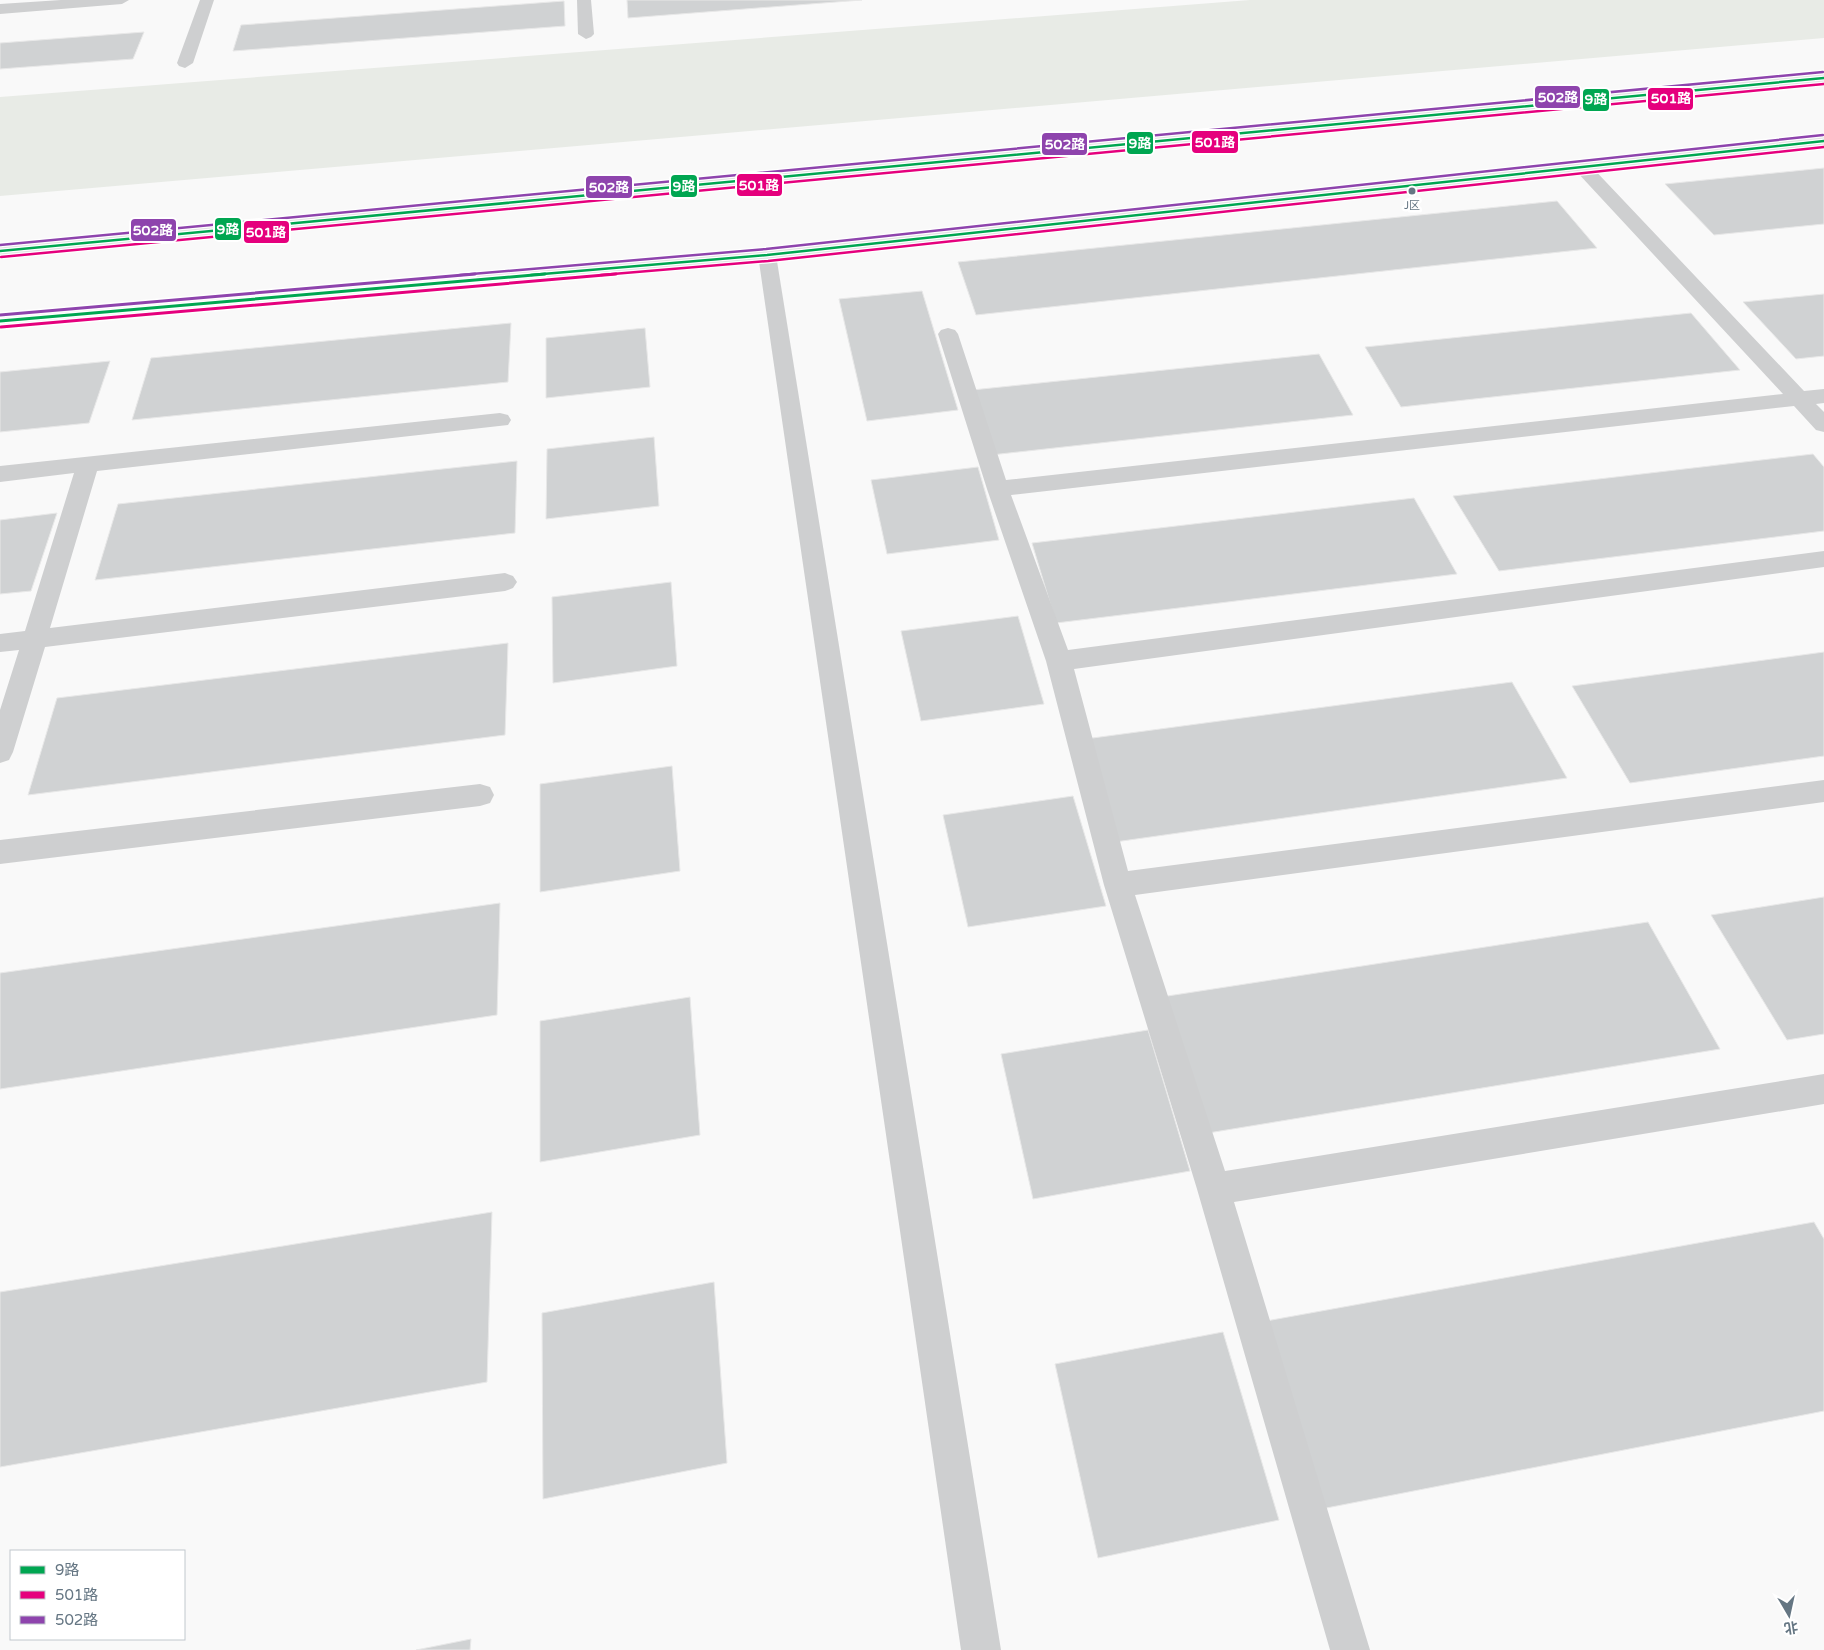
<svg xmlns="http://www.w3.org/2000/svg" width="1824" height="1650" viewBox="0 0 1824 1650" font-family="'Varela Round','Noto Sans SC',sans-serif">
<rect width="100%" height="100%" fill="#f9f9f9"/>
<path fill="#e8ebe6" d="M1250 0H1824V38L0 196V97Z"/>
<path fill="#d0d2d3" stroke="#e8e8e8" d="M627 0H862L628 18Z
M564 1 565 26 233 51 241 25Z
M144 32 133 59 0 69V43Z
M1824 168V224L1714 235 1665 184Z
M1557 201 1597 248 976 315 958 262Z
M922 291 958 410 867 421 839 299Z
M1824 294V356L1796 359 1743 302Z
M1691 313 1740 370 1401 407 1365 347Z
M511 323 508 382 132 420 151 358Z
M645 328 650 387 546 398V338Z
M1319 354 1353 415 991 455 972 390Z
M110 361 89 423 0 432V372Z
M654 437 659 506 546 519 547 449Z
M1813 454 1824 467V531L1499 571 1453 496Z
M517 461 515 533 95 580 118 504Z
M978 467 999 540 887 554 871 480Z
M1414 498 1457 574 1056 623 1032 543Z
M57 513 31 591 0 594V520Z
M671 582 677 666 553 683 552 597Z
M1018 616 1044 704 921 721 901 631Z
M508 643 505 735 28 795 57 698Z
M1824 652V756L1630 783 1572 686Z
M1512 682 1567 778 1115 842 1085 739Z
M672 766 680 871 540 892V784Z
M1073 796 1106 906 968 927 943 815Z
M1824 897V1034L1787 1040 1711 915Z
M500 903 497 1015 0 1089V973Z
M1648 922 1720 1049 1202 1134 1161 997Z
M690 997 700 1135 540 1162V1021Z
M1148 1030 1190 1171 1033 1199 1001 1054Z
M492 1212 487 1382 0 1467V1292Z
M1814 1222 1824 1239V1411L1311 1511 1255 1323Z
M714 1282 727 1463 543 1499 542 1313Z
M1223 1332 1279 1520 1098 1558 1055 1364Z
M471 1639 470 1650H416Z"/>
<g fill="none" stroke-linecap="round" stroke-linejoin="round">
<defs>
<path id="primary" d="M1824 73V83L0 257V245Z
M1824 136V146L767 261 0 327V315L767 249Z"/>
</defs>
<use href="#primary" stroke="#d5d6d7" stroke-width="2"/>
<path fill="#cecfd0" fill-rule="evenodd" d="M61 0H129L122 4 0 14V4Z
M200 0H214L193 63 185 68 179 66 177 63Z
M577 0H591L594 34 591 37 586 39 578 34Z
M1582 162 1588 163 1804 391 1824 389V403L1816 404 1824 412V432L1816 430 1794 406 1011 495 1068 650 1824 551V567L1074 669 1128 871 1824 780V802L1135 895 1225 1171 1824 1074V1104L1234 1202 1370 1650H1330L1197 1189 1104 885 1046 661 987 489 938 334 941 330 948 328 955 330 958 334 1006 480 1783 394 1576 171 1573 167 1576 163Z
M500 413 508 415 511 420 508 425 97 471 50 628 505 573 513 576 517 582 513 588 505 591 45 647 13 752 9 760 0 763V710L19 650 0 652V634L25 631 74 473 0 482V466Z
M480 784 490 787 494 795 490 803 480 806 0 864V840Z"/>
<path fill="#cecfd0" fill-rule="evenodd" d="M767 249 774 251 776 255 1001 1650H961L758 255 760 251Z"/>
<use href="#primary" fill="#e1e2e2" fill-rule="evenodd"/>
<defs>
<path id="bus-1-far1" d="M0 251 1824 78
M531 275 767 255 1824 141"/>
<path id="bus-1" d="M0 321 545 274"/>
<path id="bus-2-far1" d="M1 257 1824 84
M601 275 768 261 1824 147"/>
<path id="bus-2" d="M1 327 616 274"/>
<path id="bus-3-far1" d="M0 245 1823 72
M460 275 766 249 1823 135"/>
<path id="bus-3" d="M0 315 475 274"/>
</defs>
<use href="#bus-1-far1" stroke="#fff" stroke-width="5"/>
<use href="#bus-1" stroke="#fff" stroke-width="6"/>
<use href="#bus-2-far1" stroke="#fff" stroke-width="5"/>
<use href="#bus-2" stroke="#fff" stroke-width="6"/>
<use href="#bus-3-far1" stroke="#fff" stroke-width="5"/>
<use href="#bus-3" stroke="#fff" stroke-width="6"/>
<use href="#bus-1-far1" stroke="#00a651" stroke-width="2.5"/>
<use href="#bus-1" stroke="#00a651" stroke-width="3"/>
<use href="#bus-2-far1" stroke="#e5007d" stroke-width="2.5"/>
<use href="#bus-2" stroke="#e5007d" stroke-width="3"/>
<use href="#bus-3-far1" stroke="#8e44ad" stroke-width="2.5"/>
<use href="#bus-3" stroke="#8e44ad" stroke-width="3"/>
</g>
<circle fill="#657683" stroke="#fff" stroke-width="2" cx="1412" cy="191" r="4.5"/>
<g text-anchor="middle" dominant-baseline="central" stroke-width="5" stroke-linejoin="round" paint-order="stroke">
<g font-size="11" fill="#657683" stroke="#fff">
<text x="1412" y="205">J区</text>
</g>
</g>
<g stroke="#fff" stroke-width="2">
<rect x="1534" y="85" width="47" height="24" rx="5" fill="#8e44ad"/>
<rect x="1647" y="87" width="47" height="24" rx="5" fill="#e5007d"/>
<rect x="1582" y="88" width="28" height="24" rx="5" fill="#00a651"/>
<rect x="1191" y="130" width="48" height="24" rx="5" fill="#e5007d"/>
<rect x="1126" y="131" width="28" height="24" rx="5" fill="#00a651"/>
<rect x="1041" y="132" width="47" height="24" rx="5" fill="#8e44ad"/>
<rect x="736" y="173" width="47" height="24" rx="5" fill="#e5007d"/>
<rect x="670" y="174" width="28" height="24" rx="5" fill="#00a651"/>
<rect x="585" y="175" width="48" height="24" rx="5" fill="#8e44ad"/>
<rect x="214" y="217" width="28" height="24" rx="5" fill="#00a651"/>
<rect x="130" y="218" width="47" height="24" rx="5" fill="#8e44ad"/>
<rect x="243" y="220" width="47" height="24" rx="5" fill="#e5007d"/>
</g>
<g font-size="14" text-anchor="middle" font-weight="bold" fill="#fff">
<text x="1558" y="102">502路</text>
<text x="1671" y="103">501路</text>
<text x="1596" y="104">9路</text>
<text x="1215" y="147">501路</text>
<text x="1140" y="148">9路</text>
<text x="1065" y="149">502路</text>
<text x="759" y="190">501路</text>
<text x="684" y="191">9路</text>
<text x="609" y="192">502路</text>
<text x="228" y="234">9路</text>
<text x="153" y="235">502路</text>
<text x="266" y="237">501路</text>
</g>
<rect x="10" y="1550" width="175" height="90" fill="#ffffff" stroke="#c1c8cd"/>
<rect x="20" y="1566" width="25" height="8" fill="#00a651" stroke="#c1c8cd"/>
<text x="55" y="1575" font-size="15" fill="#657683">9路</text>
<rect x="20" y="1591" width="25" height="8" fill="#e5007d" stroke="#c1c8cd"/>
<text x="55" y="1600" font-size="15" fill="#657683">501路</text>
<rect x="20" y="1616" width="25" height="8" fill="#8e44ad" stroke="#c1c8cd"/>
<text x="55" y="1625" font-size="15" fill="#657683">502路</text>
<g transform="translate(1789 1615) rotate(171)" stroke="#ffffff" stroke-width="4" paint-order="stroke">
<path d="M0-4L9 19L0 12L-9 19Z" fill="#657683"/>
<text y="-8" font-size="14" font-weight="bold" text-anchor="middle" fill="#657683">北</text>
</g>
</svg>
